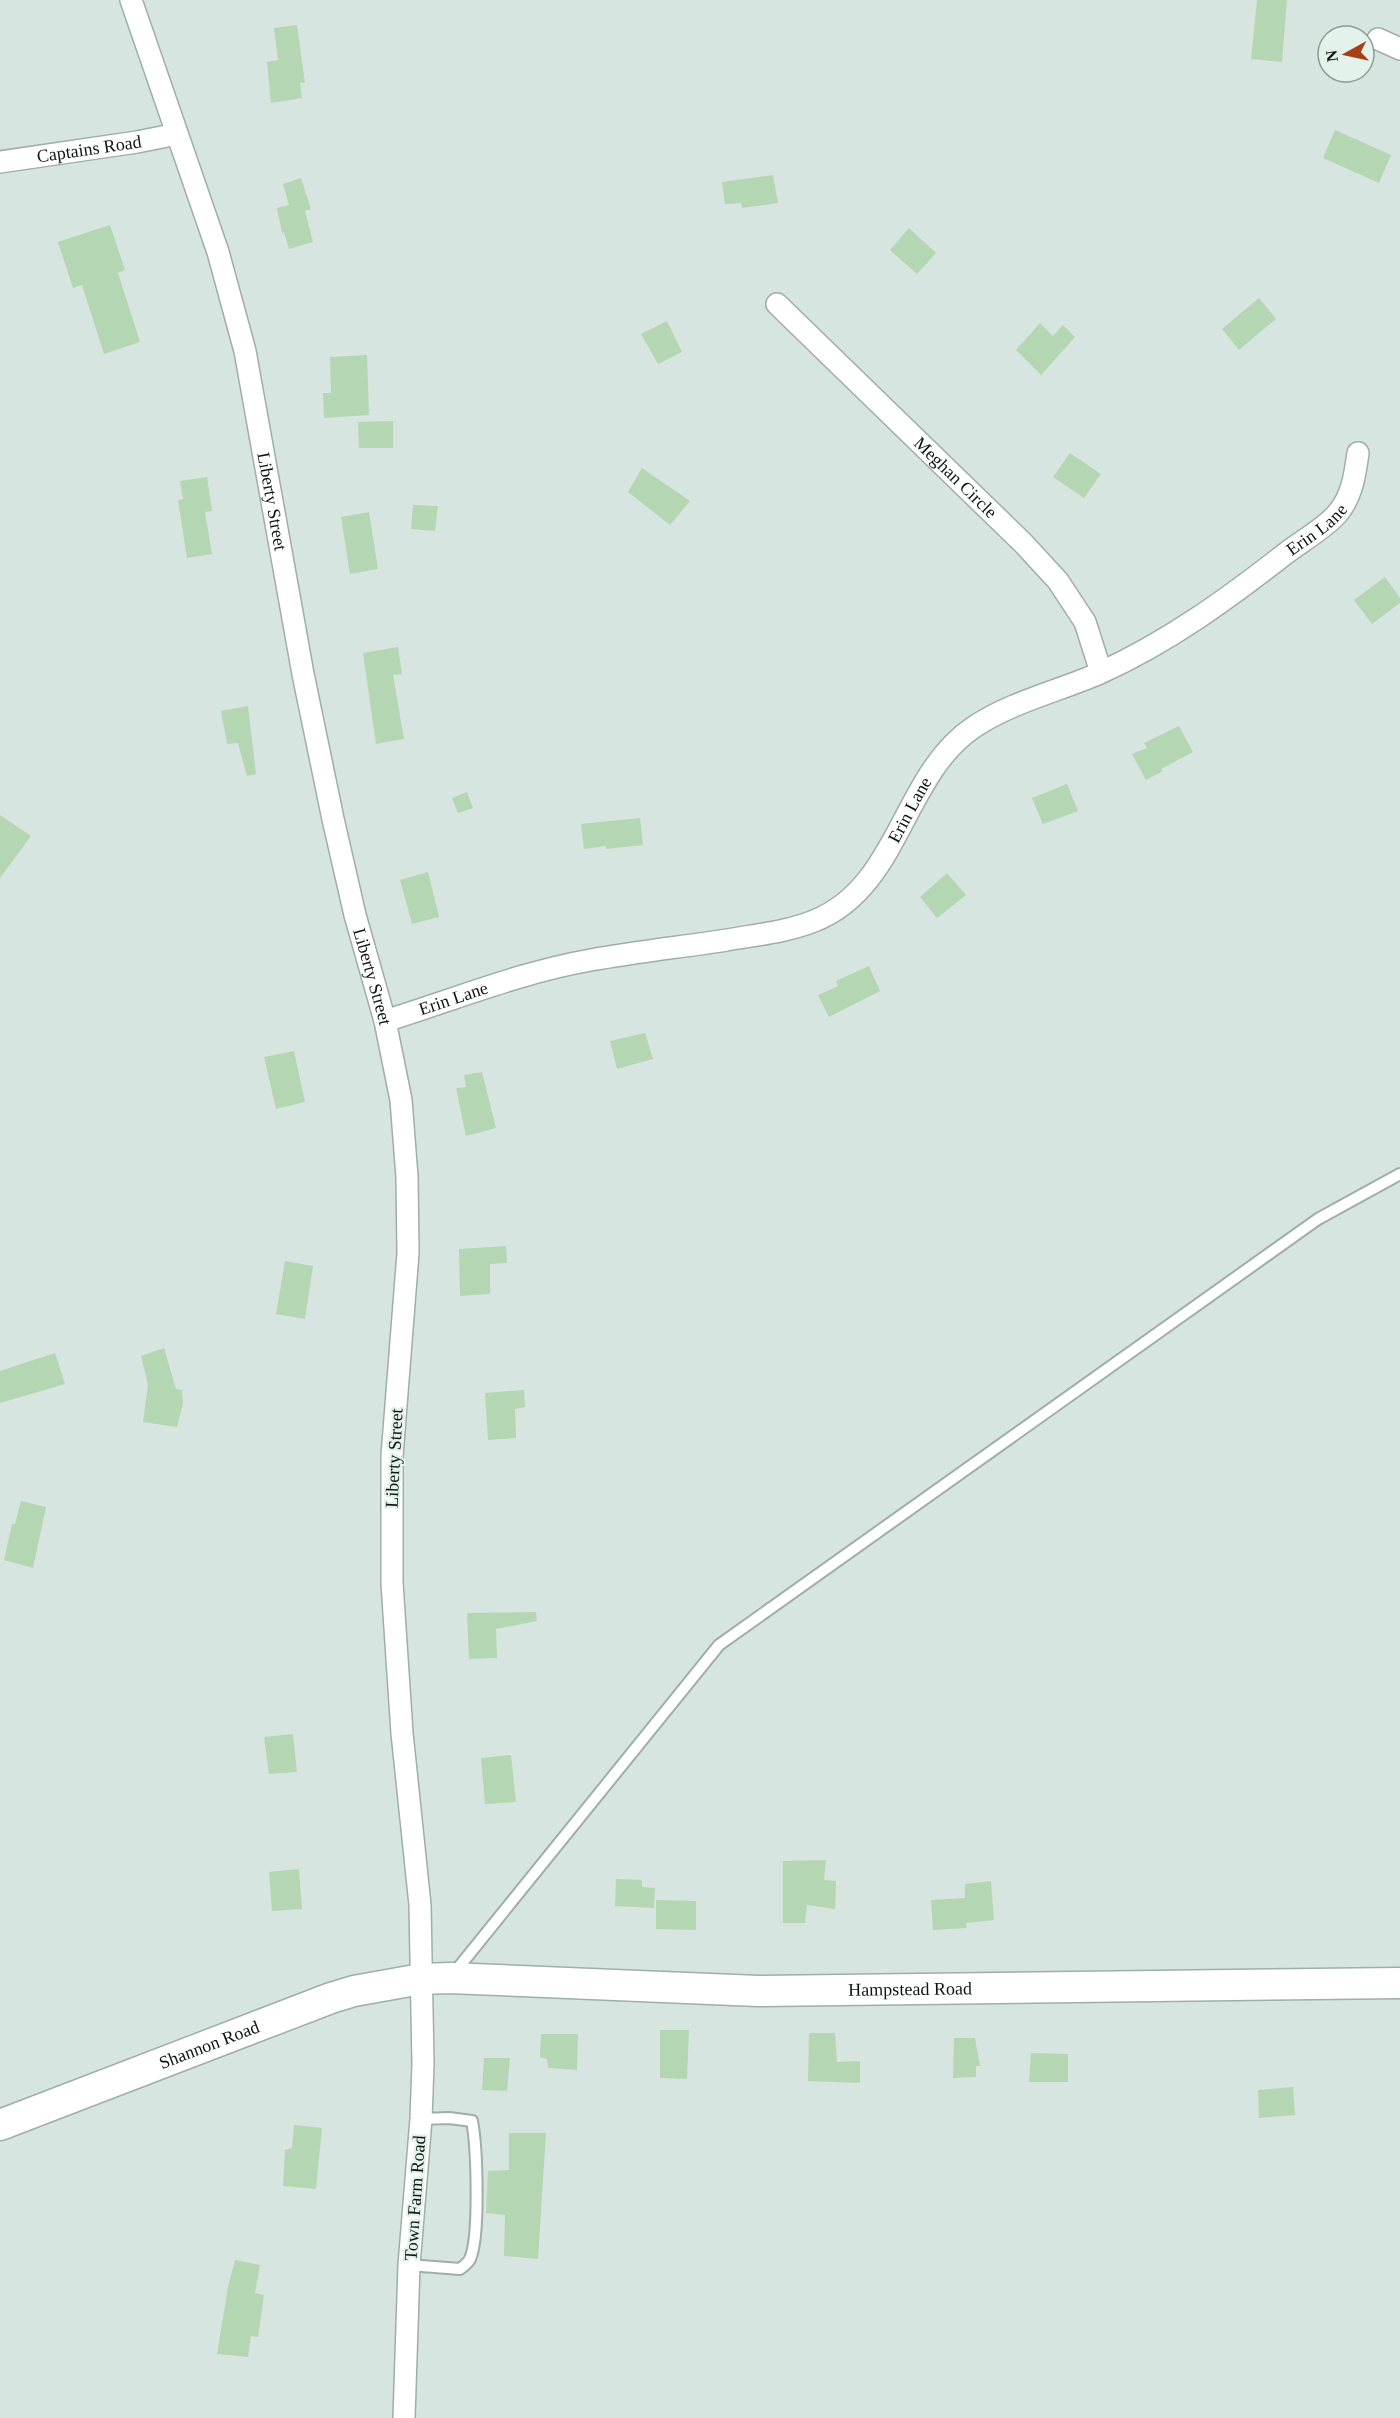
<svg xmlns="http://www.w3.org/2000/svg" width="1400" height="2418" viewBox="0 0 1400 2418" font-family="Georgia,serif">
<rect width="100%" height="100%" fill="#d6e5df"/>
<path fill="#b5d6b3" d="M1257 0H1287L1282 62 1251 59Z
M297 25 305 83H300L302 98 271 103 267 62 278 60 274 28Z
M1335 130 1391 155 1379 183 1323 158Z
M773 175 778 203 742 208 741 203 725 204 722 182Z
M301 178 311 209 305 211 313 242 289 249 284 232 282 233 277 208 289 205 283 184Z
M110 225 125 270 118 273 140 342 104 354 82 285 73 288 58 242Z
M909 228 936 253 917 274 890 250Z
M1259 298 1276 319 1239 350 1222 329Z
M667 321 682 352 658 364 641 334Z
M1040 323 1053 336 1063 325 1075 337 1041 375 1016 350Z
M367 355 369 415 324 418 323 393H331L330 357Z
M393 421V448H359L358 422Z
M1070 453 1101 474 1084 498 1053 477Z
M642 468 690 501 670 525 628 492Z
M207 477 212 511 205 512 212 554 187 558 178 500 183 499 180 481Z
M413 505 438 506 435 531 411 529Z
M369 512 378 569 350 574 341 517Z
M1385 577 1400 598V603L1372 624 1354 600Z
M398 647 402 674 393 675 404 739 376 744 363 653Z
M248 706 256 774 247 776 238 743 227 744 221 711Z
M1179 726 1193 752 1161 769 1163 771 1146 780 1132 754 1147 748 1144 743Z
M1067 784 1078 811 1043 824 1032 798Z
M467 792 473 808 458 813 452 798Z
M0 815 31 836 0 878Z
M640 818 643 845 606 849V846L584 849 581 824Z
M428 872 439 917 412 924 400 880Z
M947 873 966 895 937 918 920 897Z
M869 966 880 991 829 1017 818 995 838 986 836 981Z
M645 1033 653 1059 617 1069 610 1041Z
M294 1051 305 1102 276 1109 264 1057Z
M482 1072 496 1128 466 1136 456 1088 466 1087 464 1075Z
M506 1246 507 1263 490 1264V1294L460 1296 459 1249Z
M285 1261 313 1266 305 1319 276 1314Z
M164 1348 176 1389 182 1390 183 1403 177 1427 143 1422 148 1385 141 1356Z
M55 1353 65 1384 0 1403V1371Z
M524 1390 525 1407 515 1409 516 1438 488 1440 485 1393Z
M21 1501 46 1507 33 1568 4 1560 12 1524H15Z
M536 1612 537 1621 496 1629 497 1658 469 1659 467 1613Z
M293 1734 297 1772 269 1774 264 1737Z
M511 1755 516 1802 485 1804 481 1758Z
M826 1860 824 1880 836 1881 835 1909 807 1905 805 1923H783V1861Z
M299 1869 302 1909 272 1911 269 1872Z
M616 1879 642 1880V1887L655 1888 654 1908 615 1906Z
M991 1881 994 1920 966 1923 967 1928 933 1930 931 1900 965 1898V1884Z
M656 1900 696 1901V1930L656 1929Z
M660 2030H689L687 2079 660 2078Z
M809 2033H835L837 2062 860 2061V2083L808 2081Z
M541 2034H578L577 2070 548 2068 547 2059 540 2057Z
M954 2038H975L980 2066H976V2077L953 2078Z
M1031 2053 1068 2054V2082H1029Z
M484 2058H510L507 2091 482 2090Z
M1293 2087 1295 2115 1259 2118 1258 2090Z
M294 2125 322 2128 316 2189 283 2186 285 2150 292 2148Z
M509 2133H546L538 2259 504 2256 505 2215 486 2213 488 2171 509 2170Z
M235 2260 260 2265 255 2293 264 2295 258 2337 251 2336 248 2357 217 2354 228 2287Z"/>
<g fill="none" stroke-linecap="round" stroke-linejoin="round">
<defs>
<path id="lane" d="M454 1973 719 1645 1318 1219 1400 1174
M409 2265 460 2269C464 2266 468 2263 470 2259 480 2237 477 2147 472 2121L449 2118 421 2119"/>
<g id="street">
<path id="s1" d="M131 0 218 252 245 351 303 674 333 819 355 915 385 1021 401 1100 407 1177 408 1253 392 1456V1583L402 1733 420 1905 423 2064 421 2119 409 2265 404 2418"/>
<path d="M1378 39 1400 49"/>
<path id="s2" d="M0 162 137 142 177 134"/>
<path id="s3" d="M777 304 1024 544 1058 581 1085 622 1101 672"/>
<path id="s4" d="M385 1021C453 1000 521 972 591 960 636 952 681 947 727 940 755 935 787 932 814 921 900 887 902 775 974 727 1011 702 1059 691 1100 673 1168 642 1226 600 1285 554 1300 542 1324 529 1337 514 1352 497 1355 475 1358 453"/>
</g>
<g id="secondary">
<path id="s5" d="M0 2125 331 1998 354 1991 421 1979 450 1978 758 1991 1400 1983"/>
</g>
</defs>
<use href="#lane" stroke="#9faea8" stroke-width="14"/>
<use href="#street" stroke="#9faea8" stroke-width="24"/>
<use href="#secondary" stroke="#9faea8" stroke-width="33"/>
<use href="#lane" stroke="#fff" stroke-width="10"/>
<use href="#street" stroke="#fff" stroke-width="21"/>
<use href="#secondary" stroke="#fff" stroke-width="30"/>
</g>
<g text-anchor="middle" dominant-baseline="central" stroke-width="4.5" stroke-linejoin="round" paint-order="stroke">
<g font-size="18" fill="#0f1412" stroke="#e3f3ec">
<text stroke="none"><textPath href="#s2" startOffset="90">Captains Road</textPath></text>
<text stroke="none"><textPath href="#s3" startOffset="249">Meghan Circle</textPath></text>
<text stroke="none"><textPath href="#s1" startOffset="522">Liberty Street</textPath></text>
<text stroke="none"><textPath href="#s4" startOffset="1096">Erin Lane</textPath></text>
<text stroke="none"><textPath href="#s4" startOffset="592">Erin Lane</textPath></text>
<text stroke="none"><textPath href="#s1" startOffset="1008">Liberty Street</textPath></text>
<text stroke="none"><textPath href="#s4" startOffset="72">Erin Lane</textPath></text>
<text transform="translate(394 1458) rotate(-87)">Liberty Street</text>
<text stroke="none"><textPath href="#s5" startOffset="936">Hampstead Road</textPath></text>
<text stroke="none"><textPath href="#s5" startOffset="224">Shannon Road</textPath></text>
<text transform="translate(415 2198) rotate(-86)">Town Farm Road</text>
</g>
</g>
<g transform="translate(1346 54) rotate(262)"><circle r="28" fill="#e3f3ec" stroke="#8e9a95" stroke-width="1.5"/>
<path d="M0-4.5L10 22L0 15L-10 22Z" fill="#a53f16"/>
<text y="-9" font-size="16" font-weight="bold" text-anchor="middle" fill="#0f1412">N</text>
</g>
</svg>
